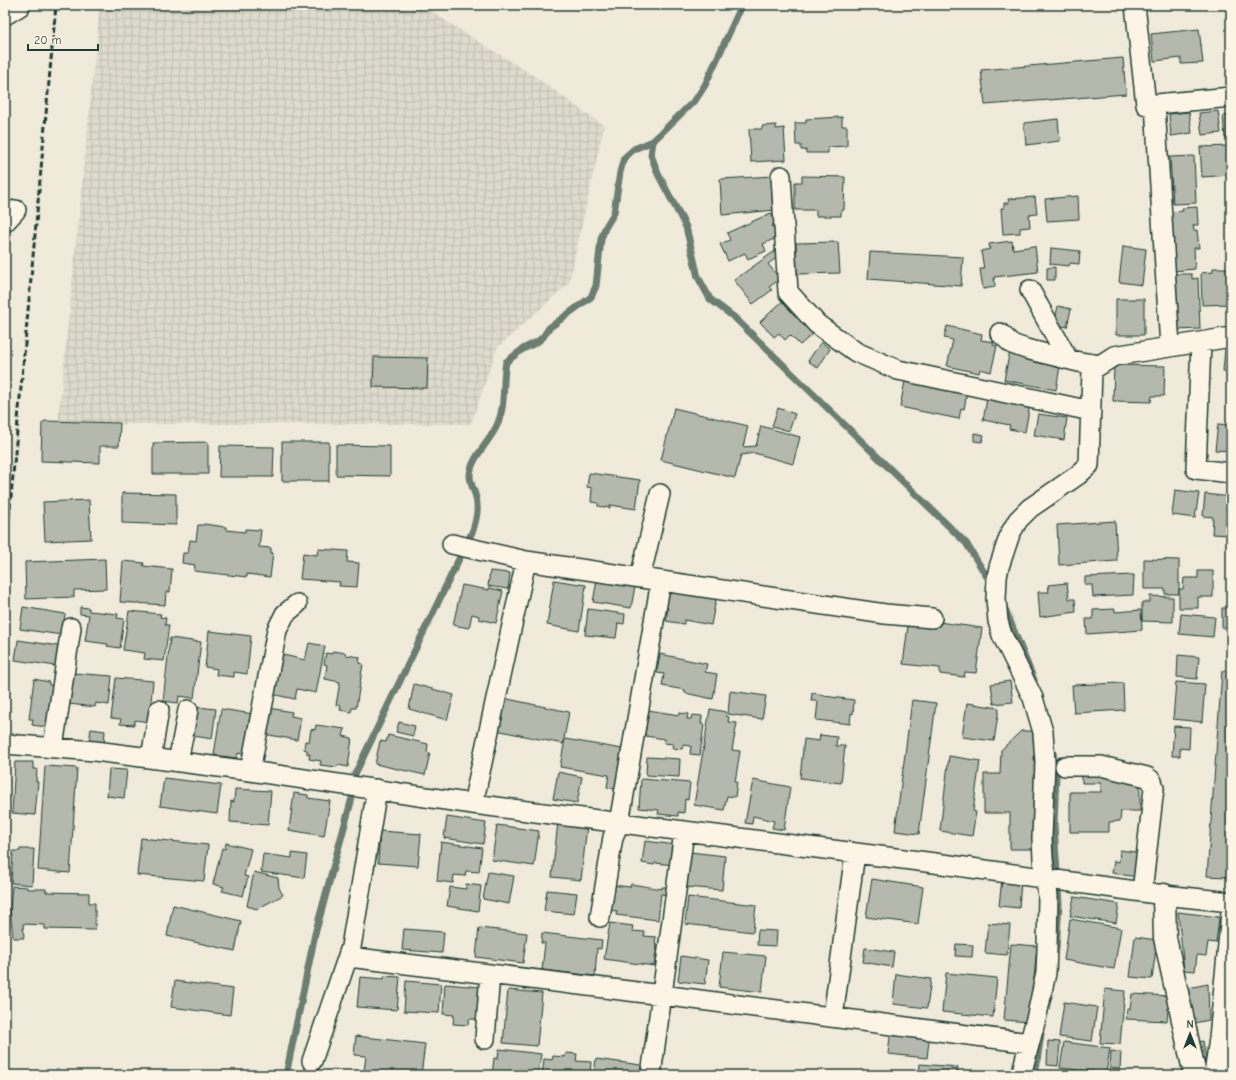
<svg xmlns="http://www.w3.org/2000/svg" width="1236" height="1080" viewBox="0 0 1236 1080" font-family="'Comic Neue',sans-serif">
<defs>
<pattern id="industrial-grid" width="8" height="8" patternUnits="userSpaceOnUse"><rect width="8" height="8" fill="#dedbcc"/><path d="M0 4h8M4 0v8" fill="none" stroke="#bebdb0"/></pattern>
</defs>
<rect width="100%" height="100%" fill="#efeada"/>
<filter id="ink" filterUnits="userSpaceOnUse"><feTurbulence type="fractalNoise" baseFrequency=".025" numOctaves="2"/><feDisplacementMap in="SourceGraphic" scale="8" xChannelSelector="R" yChannelSelector="G"/><feConvolveMatrix kernelMatrix="1 2 1 2 8 2 1 2 1" color-interpolation-filters="sRGB"/></filter>
<g filter="url(#ink)">
<path fill="url(#industrial-grid)" d="M100 5H424L441 18 534 76 604 126 569 283 497 348 471 424H58Z"/>
<g fill="none" stroke-linecap="round" stroke-linejoin="round">
<path stroke="#6c7d71" stroke-width="7" d="M742 5 705 85 696 99 653 141 651 155 658 174 686 227 698 277 710 299 735 318 966 543 992 585
M1003 604 1034 680
M1053 753 1056 774 1054 826 1059 904 1056 949
M286 1075 315 934 352 798 355 774 473 530C477 517 479 507 475 494 473 489 470 482 470 476 470 458 491 441 498 423 506 404 502 382 506 362L523 349 537 342 543 337 549 328 591 297 596 286 601 239 605 228 614 213 620 172 624 158 634 149 653 141
M1035 1075 1041 1034"/>
</g>
<path fill="#b5b9ad" stroke="#1f3d34" d="M1199 29 1203 63 1181 64V58L1154 61 1151 34Z
M1123 58 1126 94 985 105 981 70Z
M1218 111 1221 133 1202 135 1199 113Z
M1189 112 1192 133 1171 136 1169 114Z
M1231 115V137L1225 138 1223 116Z
M842 117V126H847V146L828 147V153H806V150H801V145H796L795 123H806V119Z
M1058 119 1060 141 1026 145 1024 123Z
M776 125V129L784 128 786 160 751 162 749 129H762V126Z
M1231 146V175L1202 177 1200 147Z
M1194 156 1196 203 1173 204 1170 157Z
M774 176 776 210 722 215 720 179Z
M802 176 845 177 844 210H841V216H816V210H795V182H802Z
M1078 196 1079 219 1047 221 1045 199Z
M1035 197 1037 214 1029 215 1030 227 1020 228V233L1003 234 1001 208H1004V203H1009L1008 199Z
M1197 207 1198 225H1193L1194 231 1197 230 1199 248H1194L1195 269 1174 271 1169 212 1183 211 1182 208Z
M771 213 776 224 772 225 778 237 763 244 766 251 748 259 745 253 728 261 720 244 730 240 727 233Z
M1012 241 1013 249 1035 246 1038 272 994 277 995 287 983 289 980 269H984L981 251 990 249 989 244Z
M838 242 840 273 797 274 796 243Z
M1123 246 1146 249 1142 285 1119 282Z
M1051 248 1080 251 1079 264 1070 263 1069 266 1050 264Z
M775 251 779 256 768 264 780 279 769 287 772 290 753 304 734 280Z
M870 252 963 257 961 286 868 279Z
M1055 267V280H1047V268Z
M1213 268H1231V304L1202 305 1201 273 1213 272Z
M1172 274H1192V279L1198 278 1200 329 1176 330Z
M786 298 816 331 800 345 790 335 785 340 779 333 774 337 760 322Z
M1116 299H1144V335H1116Z
M1058 306 1071 309 1067 327 1054 324Z
M947 326 982 334 981 340 994 342 993 345 997 346 991 372 980 369 979 373 947 366 953 340 944 338Z
M821 342 830 349 818 368 808 361Z
M1225 349 1231 350V372L1223 371Z
M1010 350 1061 360 1056 390 1004 380Z
M374 357 428 358 427 388 373 387Z
M1114 365 1165 366 1164 396H1152L1151 402 1113 401Z
M905 381 967 393 964 409 961 408 959 419 900 407Z
M988 394 1031 399 1025 432 1009 429 1010 425 983 420Z
M674 408 748 426 743 447 756 446 761 426 800 437 793 464 754 453 741 455 735 478 661 460Z
M778 408 795 414 789 431 772 426Z
M1038 414 1067 418 1064 440 1034 435Z
M45 421 120 423 119 446H100V463L41 461 42 423Z
M1218 424 1231 425V451L1215 450Z
M974 433 984 435 982 442 974 441Z
M208 442V474H153V443Z
M282 442H329V481H282Z
M336 445 390 446V476L336 475Z
M220 446 274 447 273 477H219Z
M589 473 640 480 636 509 610 505V508L598 506V503L591 502 592 488 587 487Z
M1175 490 1199 493 1195 518 1172 515Z
M122 493 176 494V525L122 523Z
M1205 494 1231 497V535L1212 534 1213 517 1203 516Z
M89 500 91 539 45 541 43 502Z
M1115 521 1117 561 1059 565 1057 525Z
M204 524 226 527V530L245 532V529L261 530 259 547 271 548V553H273L270 577 247 574V577L194 571 195 565 182 563 183 553H188L190 540 196 541 198 525H204Z
M318 549 348 551 347 562 359 563 357 587 339 586 340 582 300 579 303 553 317 555Z
M105 559 106 589 74 590V597L26 599 25 562Z
M1144 559 1179 560V594H1165V589H1144Z
M123 561 144 563 143 566 172 569 170 592H166L165 605 120 602Z
M490 571 510 573 508 589 488 586Z
M1198 571H1213V597H1198V608H1179V589H1183L1184 578H1198Z
M1134 575 1133 595 1093 597 1092 585H1085V577Z
M554 580 586 585 579 631 547 625Z
M597 580 635 586 631 608 593 602Z
M1067 583 1069 599H1075L1076 612 1040 617 1038 592H1049L1048 585Z
M462 585 489 590V588L503 591 496 623 479 619V616L472 614 469 628 453 625Z
M668 587 717 594 711 625 684 620V624L666 621 668 608H664Z
M1150 596 1173 597V622L1142 621V602H1150Z
M23 607 65 614 62 635 20 629Z
M80 607 89 608V611L118 614 117 618 124 619 120 648 107 646 108 644 85 641 89 615 80 614Z
M1222 608H1231V632H1227V628H1222Z
M588 609 625 614 624 624 618 623 616 638 585 635Z
M1115 609V612L1141 610 1142 630 1087 634 1086 619H1093V610Z
M129 611 161 614 160 617 166 618 165 625H169L164 661 144 659 145 653 123 650Z
M1181 614 1215 617 1213 637 1179 634Z
M909 618 982 628 976 673 965 672 964 677 940 674V668L903 664Z
M209 631 251 636 247 674 234 672V677L216 675 217 669 205 667Z
M170 638 201 642 194 698 179 696 178 703 163 701Z
M18 640 59 646 56 666 15 660Z
M309 643 325 646 316 693 297 689 295 699 271 694 279 654 305 660Z
M333 651 346 653 345 655 360 657 359 663 363 664 356 708H352L351 712 340 710 341 705H336L340 682 325 679 327 665 324 664 326 653 332 654Z
M660 654 707 664 705 672 717 674 713 699 685 693V690L662 686 664 674 657 673Z
M1178 655 1199 657 1197 679 1177 677Z
M1222 671H1231V872H1227L1226 877 1207 876Z
M73 673 112 676 109 705 96 703 95 707 69 704Z
M116 678 153 681 149 722 135 720 134 725 120 724 121 719 111 718Z
M34 679 49 682V685L54 686 47 727 32 725 33 719H29Z
M1010 681 1013 702 994 704 991 684Z
M1176 682 1205 684 1202 722 1173 719Z
M1123 683 1124 710 1074 713 1072 685Z
M414 684 454 695 447 720 409 709Z
M730 691 766 696 762 719 728 714Z
M812 693 825 695 824 696 854 700 853 714 851 713 850 724 816 720 818 701H811Z
M503 698 569 712 563 744 496 730Z
M912 700 936 703 919 834 895 831Z
M967 703 999 708 994 741 962 737Z
M197 707 216 709 212 739 194 736Z
M269 708 292 712 291 716 301 718 297 740 264 734Z
M221 709 253 714 247 755 238 753 237 758 214 755Z
M710 709 726 712V716L729 717 728 722 737 723 732 750 740 751 735 782H737L735 797 727 796 724 810 694 805Z
M648 710 679 715V713L688 714 687 719H691L692 715 702 716 701 724H704L700 755 690 754 691 746 683 745 682 749 672 748 673 744 664 743 665 739 645 736Z
M399 722 415 726 413 736 396 732Z
M316 725 345 729 343 736 352 738 348 767 338 765 337 767 320 765 321 761 309 759 310 754H307V750L304 749 305 741 309 742 311 729 315 730Z
M1174 726 1190 727 1189 749 1180 748V756H1172Z
M91 729 105 731 104 743 89 741Z
M1021 731H1038L1036 849H1010V813H984V774H1000L1001 750Z
M388 735 428 744 427 752 430 753 425 775 375 764 380 741 386 742Z
M820 735 837 737 836 746H845L841 783 800 778 804 739 819 741Z
M565 739 622 749 615 789 607 787 609 775 560 767Z
M949 756 980 761 973 811 976 812 972 836 940 831Z
M647 757 680 759 679 777 646 775Z
M1082 758 1102 759 1101 777H1140V811H1121L1120 821 1109 822V832H1070V792H1101V783H1082Z
M15 762H33V769H37L36 782H38L35 815 12 813Z
M45 766 77 768 70 873 38 870Z
M109 769 127 770 124 798 107 796Z
M558 772 582 777 577 803 553 799Z
M164 778 221 785 217 814 160 806Z
M641 779 690 783 688 800 685 799 684 813 678 812V816L658 814 659 810 639 808Z
M753 780 790 787 784 830 772 828 774 821 753 816 752 824 745 823Z
M235 789 271 791 268 825 230 822 231 801 234 802Z
M294 793 308 795V798L330 801 324 836 289 830Z
M447 817 486 823 483 844 444 838Z
M558 822 587 825 581 880 552 877Z
M497 825 539 831 534 866 492 860Z
M380 831 421 834 418 866 378 863Z
M141 838 208 845 204 881 137 875Z
M645 841 676 845 674 865 655 863 654 865 642 863Z
M441 842 482 848 479 872 466 871 465 876 454 875 453 883 437 881Z
M226 843 251 849 244 876 248 877 243 896 222 891 224 887 213 884 222 848 225 849Z
M20 849H34L32 885 11 883 13 851H20Z
M1120 850 1141 853 1137 877 1112 873 1114 861 1119 862Z
M690 852 725 856 722 890 686 887Z
M292 853 307 855 304 878 261 872 263 854 292 858Z
M254 872 278 878 279 888 283 895 257 909 247 906Z
M488 872 514 876 509 904 483 899Z
M872 879 923 887 918 924 866 917Z
M1002 879 1021 881 1019 908 999 906Z
M466 884 481 886 478 911 447 906 450 887 466 889Z
M631 884 662 889V887H672L671 895 661 894 658 920 616 915 617 911 609 910 612 885 630 887Z
M12 886 27 887V889H46V892L89 893V903H95V930L45 929V925L23 924 24 938H13L10 909Z
M547 890 577 893 574 914 544 911Z
M688 897 756 905 753 932 685 924Z
M1074 897 1119 904 1116 923 1070 916Z
M173 905 241 921 235 951 167 936Z
M1178 912 1219 917 1216 943 1208 942 1206 956 1197 955 1195 971 1184 970Z
M1070 919 1121 928 1114 969 1064 960Z
M610 923 633 926 632 931 645 932 644 936 656 937 655 943 657 944 654 966 604 959Z
M988 923 1010 925 1007 955 985 953Z
M479 928 527 933 523 963 476 957Z
M404 929 444 932 442 953 402 950Z
M758 930 777 931 776 946 757 945Z
M542 933 602 940 601 949 597 948 595 976 542 970 545 943H541Z
M1135 937 1157 940 1152 979 1130 977Z
M956 944 973 945 972 957 955 956Z
M1011 944 1037 946 1030 1022 1004 1020Z
M865 948 894 952 892 967 863 962Z
M723 952 766 956 762 992 719 987Z
M681 956 708 960 705 984 678 981Z
M946 973 997 978 993 1017 942 1012Z
M896 974 931 979 927 1008 893 1004Z
M384 976 400 977 397 1010 357 1007 360 977 384 979Z
M175 981 233 989 230 1015 171 1007Z
M406 981 441 984 439 1013 404 1011Z
M445 984 480 987 477 1019H469L468 1025 453 1024 454 1015 443 1014Z
M1208 984 1209 1020 1194 1023 1188 988Z
M1105 989 1125 991 1120 1044 1100 1043Z
M508 990 542 993 537 1046 503 1043Z
M1132 994 1169 996 1167 1021 1126 1019 1127 1009H1130Z
M1064 1002 1097 1007 1092 1041 1059 1037Z
M891 1029 930 1032 927 1058 888 1054Z
M356 1036 425 1044 421 1075H385L379 1074V1072L364 1071 366 1056 354 1055Z
M1048 1041 1060 1042 1058 1066 1047 1065Z
M1203 1041 1206 1060 1199 1061 1195 1043Z
M1064 1042 1110 1048 1106 1073 1060 1068Z
M499 1049 541 1054 538 1075H492L494 1058 498 1059Z
M1111 1051 1121 1052 1120 1069 1110 1068Z
M566 1053 577 1054 576 1061 591 1062 590 1075H542L544 1059 552 1060 553 1056 565 1057Z
M596 1059 641 1065 640 1075H594Z
M920 1064 958 1067 957 1075H919Z"/>
<g fill="none" stroke-linecap="round" stroke-linejoin="round">
<defs>
<path id="minor" d="M1135 5 1146 105 1231 97
M5 15 20 6
M1155 105 1170 347
M781 176 788 292 817 324 856 352 898 370 1091 411
M5 222 16 210
M1030 290 1068 359
M1000 333 1012 344 1026 349 1079 362 1100 365
M1201 343 1196 469 1231 473
M452 544 526 561 885 614 932 618
M640 578 660 494
M5 744 95 751 250 771 473 804 950 865 1164 895 1231 902
M53 747 71 628
M151 758 159 710
M178 762 188 710
M1065 766H1101L1147 777 1152 781 1154 788 1142 892
M250 771 277 630 285 614 297 604
M473 804 526 561
M600 917 613 837 619 823 661 581
M349 957 662 995 1029 1043
M833 1017 855 853
M485 1039 490 974
M312 1061 351 947 377 789
M651 1075 684 832
M1021 1075 1037 1015 1046 973 1047 949 1048 896 1043 859 1042 838 1045 762 1043 732 1033 698 1002 635 998 621 996 599 997 577 999 567 1010 534 1018 520 1030 508 1078 475 1089 465 1092 370 1114 356 1231 337
M1214 1075 1219 1038 1231 913"/>
<path id="tertiary" d="M1164 895 1165 938 1195 1075"/>
</defs>
<use href="#minor" stroke="#1f3d34" stroke-width="22"/>
<use href="#tertiary" stroke="#1f3d34" stroke-width="25"/>
<use href="#minor" stroke="#fcf5e5" stroke-width="19"/>
<use href="#tertiary" stroke="#fcf5e5" stroke-width="22"/>
<path stroke="#1f3d34" stroke-width="3" stroke-dasharray="6 3" stroke-linecap="butt" d="M5 562 56 5"/>
</g>
</g>
<rect width="1236" height="1080" fill="none" stroke="#fcf5e5" stroke-width="20"/>
<rect x="10" y="10" width="1216" height="1060" fill="none" stroke="#1f3d34" stroke-width="1.5" filter="url(#ink)"/>
<g transform="translate(1190 1034)" stroke="#fcf5e5" stroke-width="3" paint-order="stroke">
<path d="M0-3L7 15L0 10L-7 15Z" fill="#1f3d34"/>
<text y="-6" font-size="11" font-weight="bold" text-anchor="middle" fill="#1f3d34">N</text>
</g>
<path d="M28 44v6h70v-6" fill="none" stroke="#1f3d34" stroke-width="2"/>
<text x="34" y="44" font-size="12" fill="#1f3d34" stroke="#fcf5e5" stroke-width="3" paint-order="stroke">20 m</text>
</svg>
